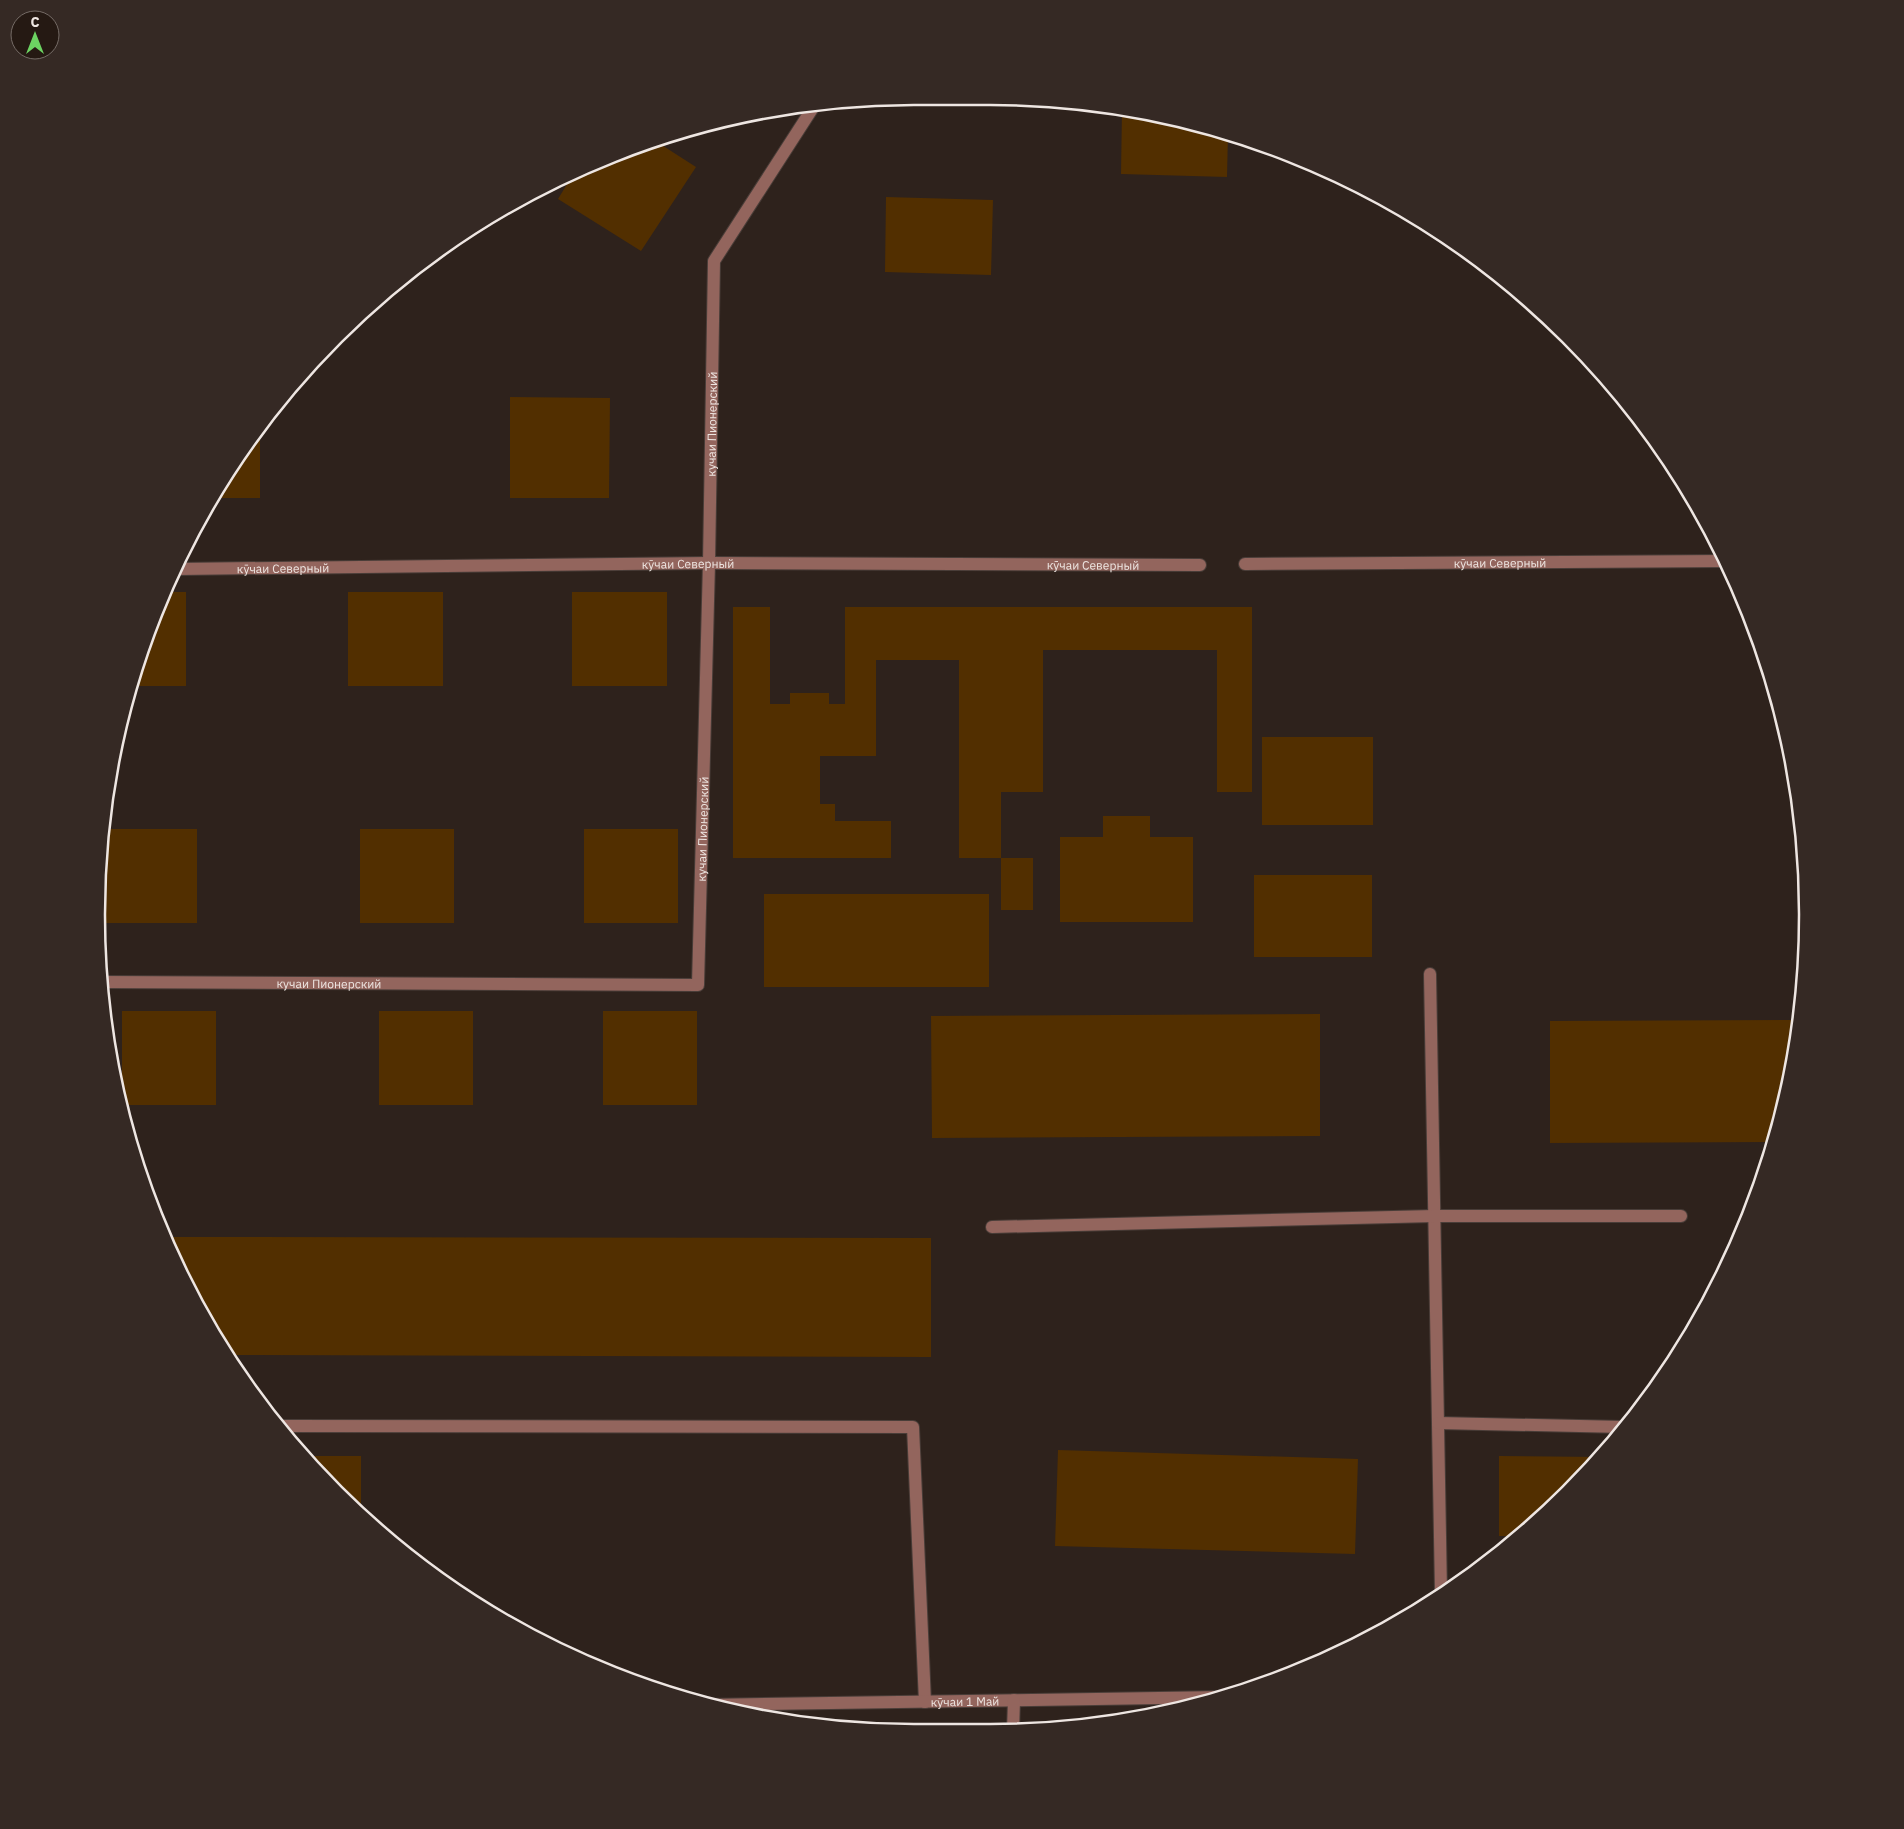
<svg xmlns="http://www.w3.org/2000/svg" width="1904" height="1829" viewBox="0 0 1904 1829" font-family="'IBM Plex Sans',sans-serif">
<rect width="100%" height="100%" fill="#2e221c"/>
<path fill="#522f00" d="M1122 109 1228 134 1227 177 1121 174Z
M657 142 696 167 641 251 558 199 575 171 601 159Z
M886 197 993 200 991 275 885 272Z
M510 397 610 398 609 498H510Z
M260 430V498H211Z
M166 592H186V686H132L140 651Z
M348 592H443V686H348Z
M572 592H667V686H572Z
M733 607H770V704H790V693H829V704H845V607H1252V792H1217V650H1043V792H1001V858H959V660H876V756H820V804H835V821H891V858H733Z
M1262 737H1373V825H1262Z
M1103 816H1150V837H1193V922H1060V837H1103Z
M103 829H197V923H103Z
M360 829H454V923H360Z
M584 829H678V923H584Z
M1001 858H1033V910H1001Z
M1254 875H1372V957H1254Z
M764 894H989V987H764Z
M122 1011H216V1105H122Z
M379 1011H473V1105H379Z
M603 1011H697V1105H603Z
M1320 1014V1136L932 1138 931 1016Z
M1801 1020 1773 1142 1550 1143V1021Z
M167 1237 931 1238V1357L229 1355 206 1323Z
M1058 1450 1358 1459 1355 1554 1055 1546Z
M301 1456H361V1512L359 1510Z
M1499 1456 1602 1457 1517 1536H1499Z"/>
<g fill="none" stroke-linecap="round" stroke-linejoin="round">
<defs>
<g id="minor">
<path id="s1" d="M1245 564 1726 561"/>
<path id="s2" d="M177 569 709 563 1200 565"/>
<path d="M1430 974 1441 1593"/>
<path id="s3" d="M100 982 698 985 709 563 714 261 814 106"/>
<path d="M992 1227 1434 1216H1681"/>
<path d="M1438 1423 1624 1427"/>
<path d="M279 1426 913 1427 925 1702"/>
<path d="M1166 1698 1172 1710"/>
<path id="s4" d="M705 1705 1223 1697"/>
<path d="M1013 1731 1014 1700"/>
</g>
</defs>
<use href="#minor" stroke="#493d38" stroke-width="14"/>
<use href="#minor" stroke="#93655d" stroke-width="12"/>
</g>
<g text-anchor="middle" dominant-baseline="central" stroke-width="4" stroke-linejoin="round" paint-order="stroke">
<g font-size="12" fill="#eee6e2" stroke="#251913">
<text stroke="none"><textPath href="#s3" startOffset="1159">кучаи Пионерский</textPath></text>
<text stroke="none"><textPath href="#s1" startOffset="255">кӯчаи Северный</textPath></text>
<text stroke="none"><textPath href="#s2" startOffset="511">кӯчаи Северный</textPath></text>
<text stroke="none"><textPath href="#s2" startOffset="916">кӯчаи Северный</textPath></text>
<text stroke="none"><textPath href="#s2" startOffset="106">кӯчаи Северный</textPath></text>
<text stroke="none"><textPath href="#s3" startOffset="754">кучаи Пионерский</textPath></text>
<text stroke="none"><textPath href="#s3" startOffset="229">кучаи Пионерский</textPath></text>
<text stroke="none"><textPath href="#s4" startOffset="260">кӯчаи 1 Май</textPath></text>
</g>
</g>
<path d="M0 0H1904V1829H0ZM914 105H990A809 809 0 0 1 1799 914V915A809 809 0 0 1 990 1724H914A809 809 0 0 1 105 915V914A809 809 0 0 1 914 105Z" fill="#352924" fill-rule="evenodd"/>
<path fill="none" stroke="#eee6e2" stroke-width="2.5" d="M914 105H990A809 809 0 0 1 1799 914V915A809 809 0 0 1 990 1724H914A809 809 0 0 1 105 915V914A809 809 0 0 1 914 105Z"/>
<g transform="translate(35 35)"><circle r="24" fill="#251913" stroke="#756b66"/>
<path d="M0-4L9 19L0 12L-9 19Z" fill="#6cd362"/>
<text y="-8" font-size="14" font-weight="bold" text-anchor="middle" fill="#eee6e2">С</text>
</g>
</svg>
